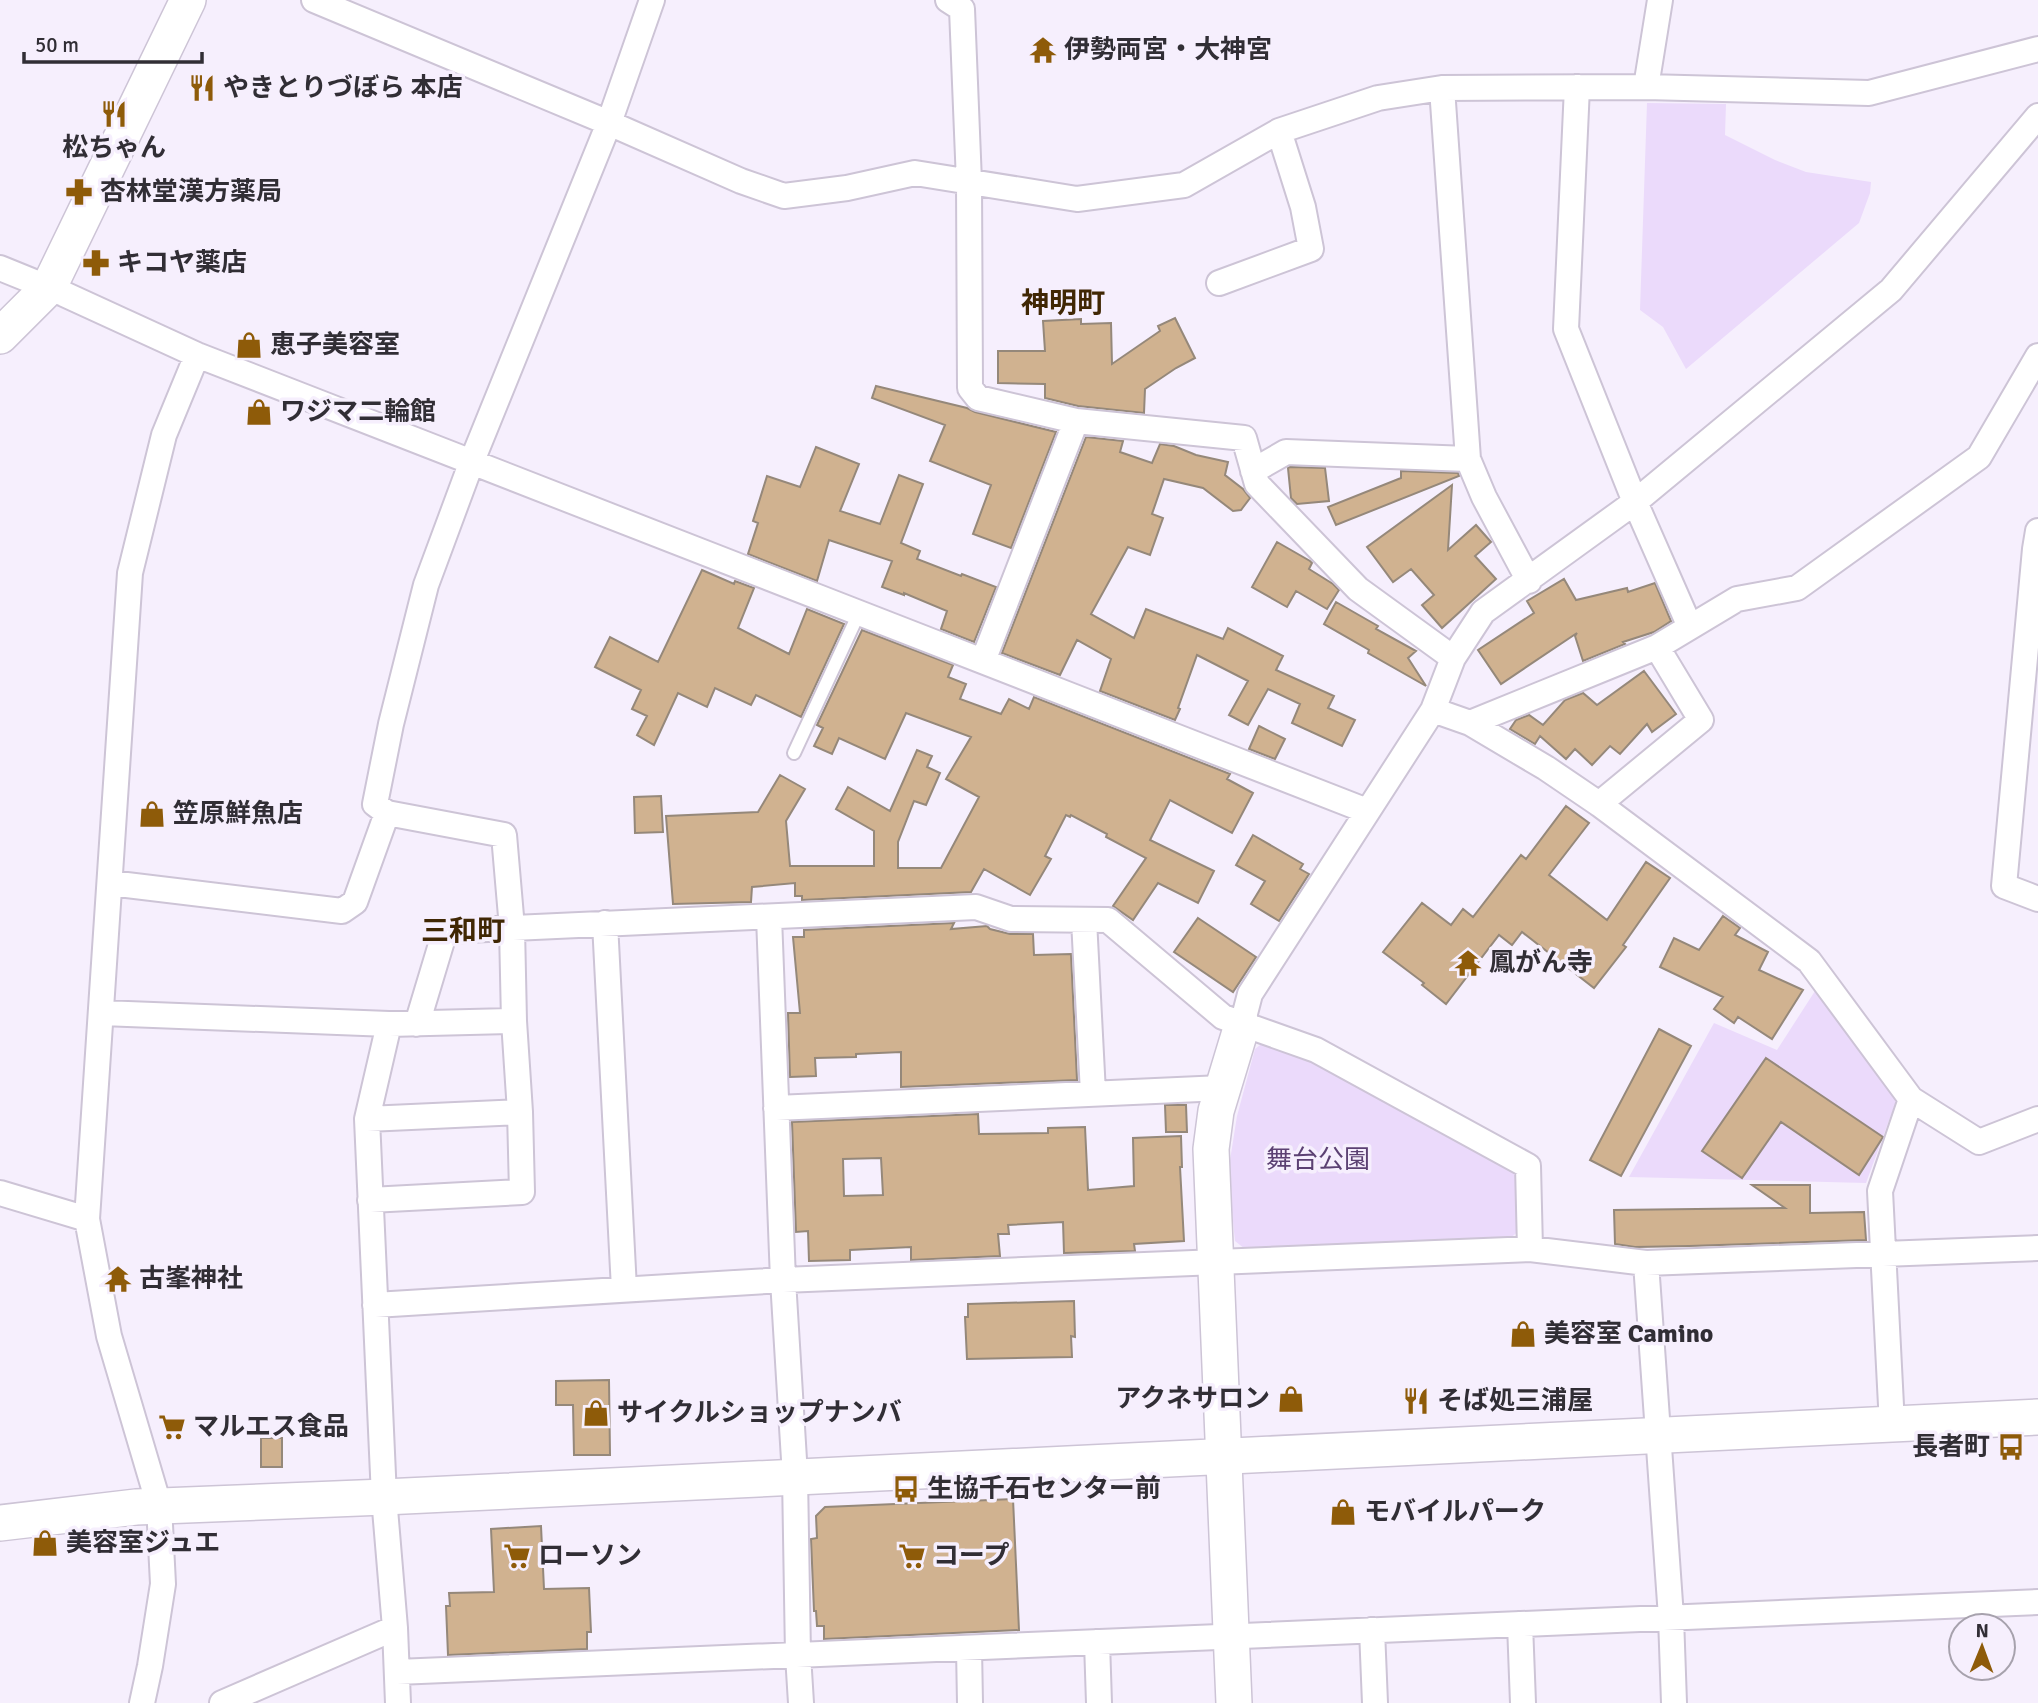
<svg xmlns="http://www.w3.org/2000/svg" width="2038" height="1703" viewBox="0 0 2038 1703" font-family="Signika,'Noto Sans JP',sans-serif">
<rect width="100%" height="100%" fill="#f6effd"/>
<path fill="#ebdafb" d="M1647 103 1726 104 1725 135 1775 160 1806 172 1871 182 1870 193 1859 223 1686 369 1663 327 1640 310Z
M1815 991 1898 1096 1866 1183 1629 1177 1714 1023 1777 1050Z
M1264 1042 1313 1057 1516 1170 1519 1231 1509 1239 1245 1249 1235 1241 1228 1173 1237 1116 1255 1049Z"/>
<path fill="#d0b290" stroke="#95887a" stroke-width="2" fill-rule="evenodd" d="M1175 318 1195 358 1176 368 1145 389 1144 413 1078 406 1045 398V384L998 383V351H1045L1043 321 1081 319V324L1111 323 1112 364 1160 331 1158 326Z
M876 386 967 408 975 412 1056 432 1011 548 973 534 991 485 930 461 945 425 872 398Z
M1086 437 1123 441 1120 452 1152 463 1160 444 1174 446 1196 455 1228 462 1225 475 1243 489 1250 498 1241 510 1233 511 1203 488 1164 479 1152 514 1163 518 1150 555 1128 547 1091 614 1134 638 1146 609 1223 639 1228 628 1283 656 1276 670 1334 696 1328 708 1355 720 1342 746 1292 723 1300 704 1268 689 1248 725 1229 715 1248 681 1197 655 1178 708 1180 709 1175 720 1100 691 1111 659 1077 640 1060 675 1002 653Z
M816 447 859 464 840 511 880 524 899 475 923 484 901 543 920 551 917 559 961 576 962 574 996 587 974 642 941 629 947 611 904 593V595L882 587 892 561 829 540 817 581 748 554 758 523 753 521 767 476 800 487Z
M1290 467 1325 468 1329 501 1297 504 1291 498 1288 468Z
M1401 471 1458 473 1459 476 1336 525 1328 507 1401 478Z
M1452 485 1448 550 1476 525 1491 542 1475 556 1496 579 1442 628 1422 605 1434 595 1411 569 1393 582 1367 547Z
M1277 542 1310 561 1312 563 1309 569 1333 584 1339 590 1327 609 1296 591 1287 607 1252 587Z
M702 570 734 584 735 581 754 588 738 628 789 654 807 609 844 624 801 717 756 695 751 705 715 688 707 707 678 693 654 745 637 735 647 716 632 709 641 690 595 667 610 637 658 662Z
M1564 579 1576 600 1627 588 1628 592 1655 583 1671 621 1654 632 1623 642 1625 644 1583 661 1575 636 1577 633 1501 684 1478 650 1534 613 1527 601Z
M1336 602 1378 626 1376 629 1416 651 1408 658 1426 686 1368 653 1369 650 1324 624Z
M862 630 953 665 948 677 966 684 960 699 1001 714 1009 699 1029 709 1034 697 1230 774 1227 779 1253 793 1232 833 1170 800 1150 840 1214 871 1198 903 1158 883 1133 920 1113 906 1146 858 1106 837 1107 834 1071 815 1070 817 1066 815 1045 856 1051 859 1030 895 984 869 971 892 802 900V896H795V883L752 887 751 902 673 904 666 816 758 812 780 775 805 789 786 821 790 866H874V831L836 809 848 787 890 811 917 750 932 756 927 767 940 773 926 805 914 801 898 842V868H941L979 797 946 779 971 737 906 713 885 759 839 738 832 754 814 746 823 728 817 725Z
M1644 671 1676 714 1652 732 1647 724 1620 754 1610 746 1592 765 1575 749 1566 759 1540 736 1535 744 1510 729 1516 720 1529 715 1543 725 1565 700 1583 693 1597 705Z
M1259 726 1285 739 1275 759 1249 749Z
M661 796 663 832 635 833 634 797Z
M1566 806 1589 823 1549 875 1607 920 1646 862 1670 878 1623 945 1626 947 1594 988 1522 932 1512 945 1499 935 1446 1004 1422 985 1424 983 1383 952 1422 903 1451 925 1463 909 1473 917 1521 855 1526 859Z
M1253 835 1303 864 1300 869 1309 874 1279 921 1251 904 1265 881 1236 865Z
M1723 916 1740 928 1735 935 1768 952 1759 970 1803 990 1772 1039 1738 1017 1734 1023 1714 1009 1723 997 1660 967 1674 938 1699 950Z
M1198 918 1256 957 1233 992 1174 952Z
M954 923 951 929 987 926 990 929 1010 934H1033L1034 955 1071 954 1077 1080 901 1087V1052L856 1054V1057L815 1058 816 1076 790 1077 788 1013H800L793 937H804V930Z
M1659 1029 1691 1046 1621 1176 1590 1160Z
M1766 1058 1883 1137 1859 1175 1781 1122 1742 1178 1702 1151Z
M1165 1105H1186L1187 1132H1166Z
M978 1114 979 1134 1048 1133V1128L1085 1127 1088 1190 1134 1186 1133 1138 1181 1136 1182 1167H1180L1184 1241 1134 1244 1135 1251 1064 1253 1063 1222 1008 1225 1009 1234H998L1000 1256 911 1260V1247L850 1250V1260L809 1261 808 1231 796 1232 792 1122ZM881 1158 883 1195 844 1196 843 1159Z
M1752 1185H1810V1213L1864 1212 1866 1240 1689 1246 1635 1247 1615 1244 1614 1210 1785 1208Z
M1074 1301 1075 1337 1071 1336 1072 1357 967 1359 965 1317H968V1304Z
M609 1380 610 1455H574L573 1405H556V1381Z
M261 1438H282V1467H261Z
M1013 1499 1019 1630 824 1639V1626H817L816 1611H814L811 1539 817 1538 816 1516 825 1507Z
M541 1526 544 1589 589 1588 591 1632H587V1649L448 1655 446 1606H450L449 1593 494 1592 491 1529Z"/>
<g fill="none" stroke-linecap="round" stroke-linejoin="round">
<defs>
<path id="lane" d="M794 753 859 613"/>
<path id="street" d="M314 0 609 123 741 181 784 196 847 188 915 173 1077 199 1184 185 1279 131 1378 98 1442 88 1646 87 1869 93 2038 49
M948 0 962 9 969 182 970 388 978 398 1076 421 1244 438 1257 484 1358 589 1453 658
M1577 87 1566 329 1635 502 1690 627
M1646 87 1660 0
M0 268 64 294 197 355 1367 811
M1219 283 1311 249 1303 207 1279 131
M1468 459 1484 497 1529 581
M1253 471 1286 452 1468 459 1442 88
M2038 531 2035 549 2004 886 2038 899
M983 661 1076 421
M1433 710 1470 723 1546 768 1599 804 1809 961 1911 1099 1880 1191 1892 1425
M1470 723 1657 647 1737 599 1797 588 1979 457 2038 356
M1599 804 1701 720 1657 647
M110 883 342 911 355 902 387 813
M769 917 783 1280 795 1476 798 1655 801 1703
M1084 920 1093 1093
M605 923 624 1289
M102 1013 389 1024 514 1021
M389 1024 367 1119 384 1497 395 1628 398 1703
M417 1024 445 931 976 907 1011 919 1108 920 1223 1017 1316 1050 1528 1166 1530 1249
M1242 1025 1250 994 1433 710 1453 658 1483 612 1635 502 1891 290 2038 116
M1911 1099 1979 1142 2038 1119
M776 1108 1222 1088
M367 1119 520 1112
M0 1193 87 1219
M370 1200 522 1192 520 1112 514 1021 512 928 504 835 387 813 375 804 391 724 426 585 472 461 609 123 652 0
M1646 1263 1671 1617 1674 1703
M375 1305 783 1280 1530 1249 1646 1263 2038 1248
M1520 1624 1523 1703
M1372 1630 1375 1703
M1097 1642 1099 1703
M969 1648 970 1703
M397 1672 2038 1602
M142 1703 150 1666 163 1584 159 1505 109 1336 87 1219 130 573 164 435 197 355
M222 1703 395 1628"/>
<path id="secondary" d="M0 336 49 287 188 0
M0 1523 136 1507 384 1497 2038 1417
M1234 1703 1211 1149 1216 1111 1242 1025"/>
</defs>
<use href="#lane" stroke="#cdc4d6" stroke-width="16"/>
<use href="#street" stroke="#cdc4d6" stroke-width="28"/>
<use href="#secondary" stroke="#cdc4d6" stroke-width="38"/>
<use href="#lane" stroke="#fff" stroke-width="12"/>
<use href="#street" stroke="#fff" stroke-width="24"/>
<use href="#secondary" stroke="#fff" stroke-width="35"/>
</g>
<defs>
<symbol id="temple-bare" viewBox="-9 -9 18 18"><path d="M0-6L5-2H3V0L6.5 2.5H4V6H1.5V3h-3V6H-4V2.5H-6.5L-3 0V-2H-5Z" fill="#8e5b09" stroke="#f6effd" stroke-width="2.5" paint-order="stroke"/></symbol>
<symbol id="restaurant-bare" viewBox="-9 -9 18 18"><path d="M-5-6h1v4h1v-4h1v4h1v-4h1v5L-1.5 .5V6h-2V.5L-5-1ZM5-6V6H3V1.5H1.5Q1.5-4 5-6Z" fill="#8e5b09" stroke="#f6effd" stroke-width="2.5" paint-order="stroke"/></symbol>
<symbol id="pharmacy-bare" viewBox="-9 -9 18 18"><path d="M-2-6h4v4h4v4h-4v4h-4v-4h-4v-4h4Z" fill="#8e5b09" stroke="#f6effd" stroke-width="2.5" paint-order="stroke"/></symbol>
<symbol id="shop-bare" viewBox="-9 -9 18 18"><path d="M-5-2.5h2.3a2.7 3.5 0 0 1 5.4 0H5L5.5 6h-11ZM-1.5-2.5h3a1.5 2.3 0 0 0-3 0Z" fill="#8e5b09" stroke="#f6effd" stroke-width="2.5" paint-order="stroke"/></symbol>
<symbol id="supermarket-bare" viewBox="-9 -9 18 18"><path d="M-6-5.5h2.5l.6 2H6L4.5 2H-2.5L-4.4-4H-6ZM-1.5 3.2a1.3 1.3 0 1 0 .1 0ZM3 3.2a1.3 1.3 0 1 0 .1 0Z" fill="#8e5b09" stroke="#f6effd" stroke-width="2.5" paint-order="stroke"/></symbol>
<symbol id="bus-bare" viewBox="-9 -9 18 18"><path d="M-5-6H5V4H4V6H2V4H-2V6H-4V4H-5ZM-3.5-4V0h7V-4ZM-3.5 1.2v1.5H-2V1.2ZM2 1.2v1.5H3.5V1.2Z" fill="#8e5b09" stroke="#f6effd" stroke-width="2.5" paint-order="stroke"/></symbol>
</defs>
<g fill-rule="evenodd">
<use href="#temple-bare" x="1024" y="31" width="38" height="38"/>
<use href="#restaurant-bare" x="183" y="69" width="38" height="38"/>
<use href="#restaurant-bare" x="95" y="95" width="38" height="38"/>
<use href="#pharmacy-bare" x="60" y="173" width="38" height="38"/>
<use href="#pharmacy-bare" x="77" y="244" width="38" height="38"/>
<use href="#shop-bare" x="230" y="326" width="38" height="38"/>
<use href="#shop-bare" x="240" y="393" width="38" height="38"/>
<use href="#shop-bare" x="133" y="795" width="38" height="38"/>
<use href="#temple-bare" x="1449" y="944" width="38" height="38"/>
<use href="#temple-bare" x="99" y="1260" width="38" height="38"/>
<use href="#shop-bare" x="1504" y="1315" width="38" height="38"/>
<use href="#shop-bare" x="1272" y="1380" width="38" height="38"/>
<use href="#restaurant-bare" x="1397" y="1382" width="38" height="38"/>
<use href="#shop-bare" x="577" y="1394" width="38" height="38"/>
<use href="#supermarket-bare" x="153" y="1408" width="38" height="38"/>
<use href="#bus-bare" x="1992" y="1428" width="38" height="38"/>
<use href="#bus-bare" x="887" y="1470" width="38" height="38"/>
<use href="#shop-bare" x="1324" y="1493" width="38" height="38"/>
<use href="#shop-bare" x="26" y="1524" width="38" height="38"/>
<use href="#supermarket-bare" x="498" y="1537" width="38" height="38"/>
<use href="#supermarket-bare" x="893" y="1537" width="38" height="38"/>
</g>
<g text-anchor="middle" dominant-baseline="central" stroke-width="7" stroke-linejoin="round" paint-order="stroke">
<g font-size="26" font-weight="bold" fill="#312e35" stroke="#f6effd" text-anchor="start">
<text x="1064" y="50">伊勢両宮・大神宮</text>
<text x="223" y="88">やきとりづぼら 本店</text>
<text x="114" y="148" text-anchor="middle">松ちゃん</text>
<text x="100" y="192">杏林堂漢方薬局</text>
<text x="117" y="263">キコヤ薬店</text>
<text x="270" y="345">恵子美容室</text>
<text x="280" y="412">ワジマ二輪館</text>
<text x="173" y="814">笠原鮮魚店</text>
<text x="1489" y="963">鳳がん寺</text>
<text x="139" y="1279">古峯神社</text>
<text x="1544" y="1334">美容室 Camino</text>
<text x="1270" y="1399" text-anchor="end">アクネサロン</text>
<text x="1437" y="1401">そば処三浦屋</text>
<text x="617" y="1413">サイクルショップナンバ</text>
<text x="193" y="1427">マルエス食品</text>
<text x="1990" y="1447" text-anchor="end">長者町</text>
<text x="927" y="1489">生協千石センター前</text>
<text x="1364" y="1512">モバイルパーク</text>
<text x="66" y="1543">美容室ジュエ</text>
<text x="538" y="1556">ローソン</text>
<text x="933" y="1556">コープ</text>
</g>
<g font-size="26" fill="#5c4173" stroke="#f6effd">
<text x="1318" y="1160">舞台公園</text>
</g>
<g font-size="28" font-weight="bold" fill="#402704" stroke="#f6effd">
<text x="1063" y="303">神明町</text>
<text x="463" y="931">三和町</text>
</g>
</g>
<g transform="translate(1982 1647) rotate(1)"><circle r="33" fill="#f6effd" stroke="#a7a2ad" stroke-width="2"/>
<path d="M0-5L12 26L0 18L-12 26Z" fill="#8e5b09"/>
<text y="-10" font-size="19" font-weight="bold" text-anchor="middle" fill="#312e35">N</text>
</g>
<path d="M24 52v10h178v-10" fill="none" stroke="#312e35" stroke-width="3.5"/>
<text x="35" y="52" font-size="21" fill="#312e35" stroke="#f6effd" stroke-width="5" paint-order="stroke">50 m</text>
</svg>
